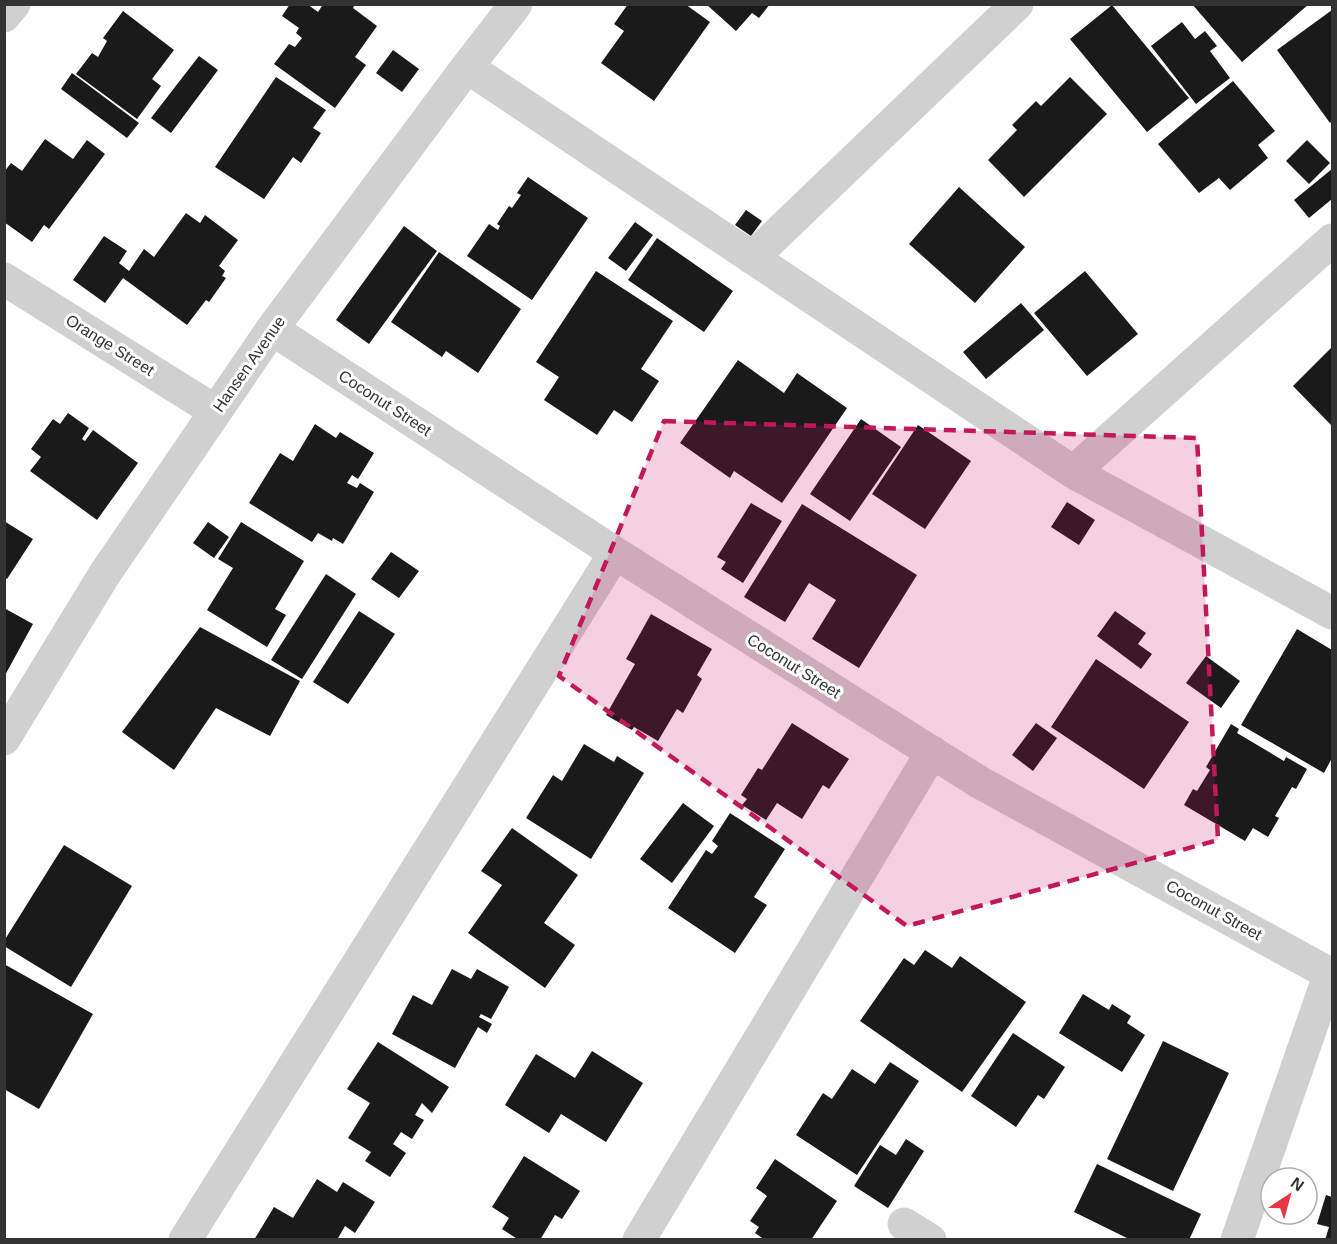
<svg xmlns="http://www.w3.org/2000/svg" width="1337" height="1244" viewBox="0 0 1337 1244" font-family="Helvetica,sans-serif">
<rect width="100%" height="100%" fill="#fff"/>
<path fill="#1a1a1a" d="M290 4H307L318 12 322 6 319 4H355L353 8 377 26 355 57 366 65 335 108 274 64 289 44 295 47 302 38 296 33 299 28 282 16Z
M628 4H685L710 22 654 101 601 63 624 31 614 24Z
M706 4H770L759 18 752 13 736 31Z
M1192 4H1309L1242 62Z
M1112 5 1189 98 1147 132 1070 39Z
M1332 10V121L1330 123 1277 50Z
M123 11 174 50 152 79 161 86 137 119 76 74 92 53 98 57 107 41 103 38Z
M1182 22 1195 39 1205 31 1217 46 1210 51 1230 78 1196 104 1151 46Z
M393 50 419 69 402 92 376 73Z
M199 56 218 70 171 133 151 118Z
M72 73 139 123 127 138 61 89Z
M276 77 326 110 313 128 321 133 301 163 293 157 264 199 215 167Z
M1070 77 1107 114 1024 197 988 160 1017 130 1012 125 1036 101 1041 106Z
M1233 81 1275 131 1258 145 1268 158 1230 190 1219 178 1199 193 1158 144Z
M45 139 73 159 87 140 105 154 49 229 44 225 32 242 4 222V172L11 163 22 171Z
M1307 140 1330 163 1309 184 1286 161Z
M1332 169V199L1309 218 1294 200Z
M528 177 588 218 532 300 467 256 489 224 498 230 500 226 497 224 509 206 512 208 521 195 517 193Z
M959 187 1025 247 975 303 909 244Z
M746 210 762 221 751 236 735 225Z
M186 213 200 223 205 215 238 240 219 266 225 271 222 276 226 278 209 302 206 300 187 325 123 278 105 303 73 280 104 236 127 251 119 263 129 271 144 249 154 257Z
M635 222 653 235 626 271 608 258Z
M404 226 437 251 369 344 336 320Z
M657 238 733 291 704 332 628 280Z
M439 252 521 309 478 373 446 351 442 357 391 322Z
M596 271 673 321 641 369 659 381 632 422 614 410 597 435 544 400 559 377 536 362Z
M1085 271 1138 334 1087 376 1034 313Z
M1021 303 1044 330 986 379 963 352Z
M1332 347V426L1293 386Z
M738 360 784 393 797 373 847 408 782 503 734 471 730 478 680 443Z
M68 413 89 428 82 439 85 441 93 430 138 463 97 520 30 471 41 457 31 449 53 419 60 424Z
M861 419 901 447 850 521 810 494Z
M315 424 336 438 340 432 374 453 358 479 352 475 347 483 357 488 360 483 374 492 343 544 333 538 332 541 318 533 312 542 249 503 280 453 293 461Z
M918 425 971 461 925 529 872 494Z
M1067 502 1095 520 1079 545 1051 527Z
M751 503 782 521 743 583 721 569 726 562 717 557Z
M802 504 917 575 859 668 812 639 836 600 809 583 785 622 744 597Z
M4 521 33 539 7 579 4 577Z
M208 522 229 537 214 558 193 543Z
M241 522 304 561 275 609 286 615 267 647 207 610 233 568 218 559Z
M391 552 419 571 399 598 371 579Z
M326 574 356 594 302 679 271 660Z
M4 608 33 624 4 677Z
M359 611 395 634 348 704 313 682Z
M1115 611 1146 633 1138 644 1152 654 1141 669 1097 636Z
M651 614 712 649 697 675 702 679 683 713 677 709 658 741 634 727 632 730 606 715 635 664 626 659Z
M200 627 300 681 270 736 216 708 174 770 122 732Z
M1297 629 1332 650V758L1324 773 1241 725Z
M1206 656 1240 681 1221 708 1186 683Z
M1096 659 1189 722 1144 789 1051 727Z
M792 723 849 759 829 789 823 785 802 819 777 803 766 820 742 805 747 799 741 795 758 768 762 770Z
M1036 723 1057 738 1033 771 1012 755Z
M1231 724 1239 729 1237 733 1284 761 1286 757 1307 769 1296 789 1292 787 1275 816 1279 818 1268 837 1253 828 1245 841 1184 805 1193 789 1197 791 1210 770 1206 767Z
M584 744 614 762 617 756 644 773 591 859 526 818 553 775 562 781Z
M683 803 714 826 672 883 640 859Z
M730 813 785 849 754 897 767 905 735 953 668 908 706 850 712 854 718 846 712 841Z
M512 828 578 875 544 923 575 945 545 988 468 933 502 885 481 871Z
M64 845 132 886 71 987 4 946V941Z
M925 950 952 968 960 956 1026 1002 962 1092 860 1021 904 958 914 965Z
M4 964 93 1014 39 1109 4 1089Z
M452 969 471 979 477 969 509 987 491 1019 481 1014 479 1017 492 1024 487 1033 478 1027 455 1068 392 1034 413 995 432 1005Z
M1083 994 1109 1010 1112 1004 1131 1016 1127 1023 1145 1035 1122 1072 1059 1033Z
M1013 1033 1065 1067 1044 1099 1038 1095 1016 1127 971 1096Z
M1163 1041 1229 1073 1173 1191 1107 1159Z
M378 1042 449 1087 432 1113 422 1103 415 1115 424 1120 412 1139 401 1132 393 1144 406 1153 390 1177 365 1161 371 1152 348 1138 370 1103 347 1089Z
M592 1051 643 1083 606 1142 561 1114 549 1133 505 1105 536 1054 575 1078Z
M890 1062 919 1081 857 1175 796 1135 823 1093 832 1099 852 1069 875 1084Z
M906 1139 924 1151 888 1208 854 1186 880 1145 896 1155Z
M524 1156 580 1191 562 1219 555 1215 540 1240H519L502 1229 509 1218 492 1207Z
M775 1159 837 1201 811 1240H765L755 1233 759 1227 750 1221 767 1196 756 1188Z
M1097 1164 1201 1214 1189 1240H1131L1074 1212Z
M317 1179 337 1192 343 1182 375 1202 355 1233 345 1226 337 1240H254L274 1207 293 1218Z
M1326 1195 1332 1197V1240H1325L1329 1227 1317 1224Z"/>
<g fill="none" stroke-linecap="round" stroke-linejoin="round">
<path stroke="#d0d0d0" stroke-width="33" d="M4 16 14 4
M467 67 1073 472 1332 613
M752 258 1017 4
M4 279 215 411
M272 329 615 553 979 782 1332 975
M1073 472 1332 240
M4 739 104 575 272 329 467 67 516 4
M904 1224 930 1240
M185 1240 615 553
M639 1240 932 752
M1237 1240 1330 973"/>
</g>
<path fill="#c2185b" fill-opacity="0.2" stroke="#c2185b" stroke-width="4.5" stroke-dasharray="12 8" stroke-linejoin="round" d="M664 421 1197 438 1218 840 907 926 559 676Z"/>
<g text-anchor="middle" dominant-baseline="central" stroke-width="6" stroke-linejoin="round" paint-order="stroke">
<g font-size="16" fill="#333" stroke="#fff">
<text transform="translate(110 345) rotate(32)">Orange Street</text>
<text transform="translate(249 364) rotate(-55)">Hansen Avenue</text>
<text transform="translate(385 403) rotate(33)">Coconut Street</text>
<text transform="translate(794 666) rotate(32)">Coconut Street</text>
<text transform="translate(1214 910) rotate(29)">Coconut Street</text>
</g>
</g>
<rect width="1337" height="1244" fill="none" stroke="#333333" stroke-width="12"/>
<g transform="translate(1289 1196) rotate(36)"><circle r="28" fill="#ffffff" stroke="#adadad" stroke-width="1.5"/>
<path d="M0-4.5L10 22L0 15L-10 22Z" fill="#e63946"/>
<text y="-9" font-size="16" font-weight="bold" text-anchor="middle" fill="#333333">N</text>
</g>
</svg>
